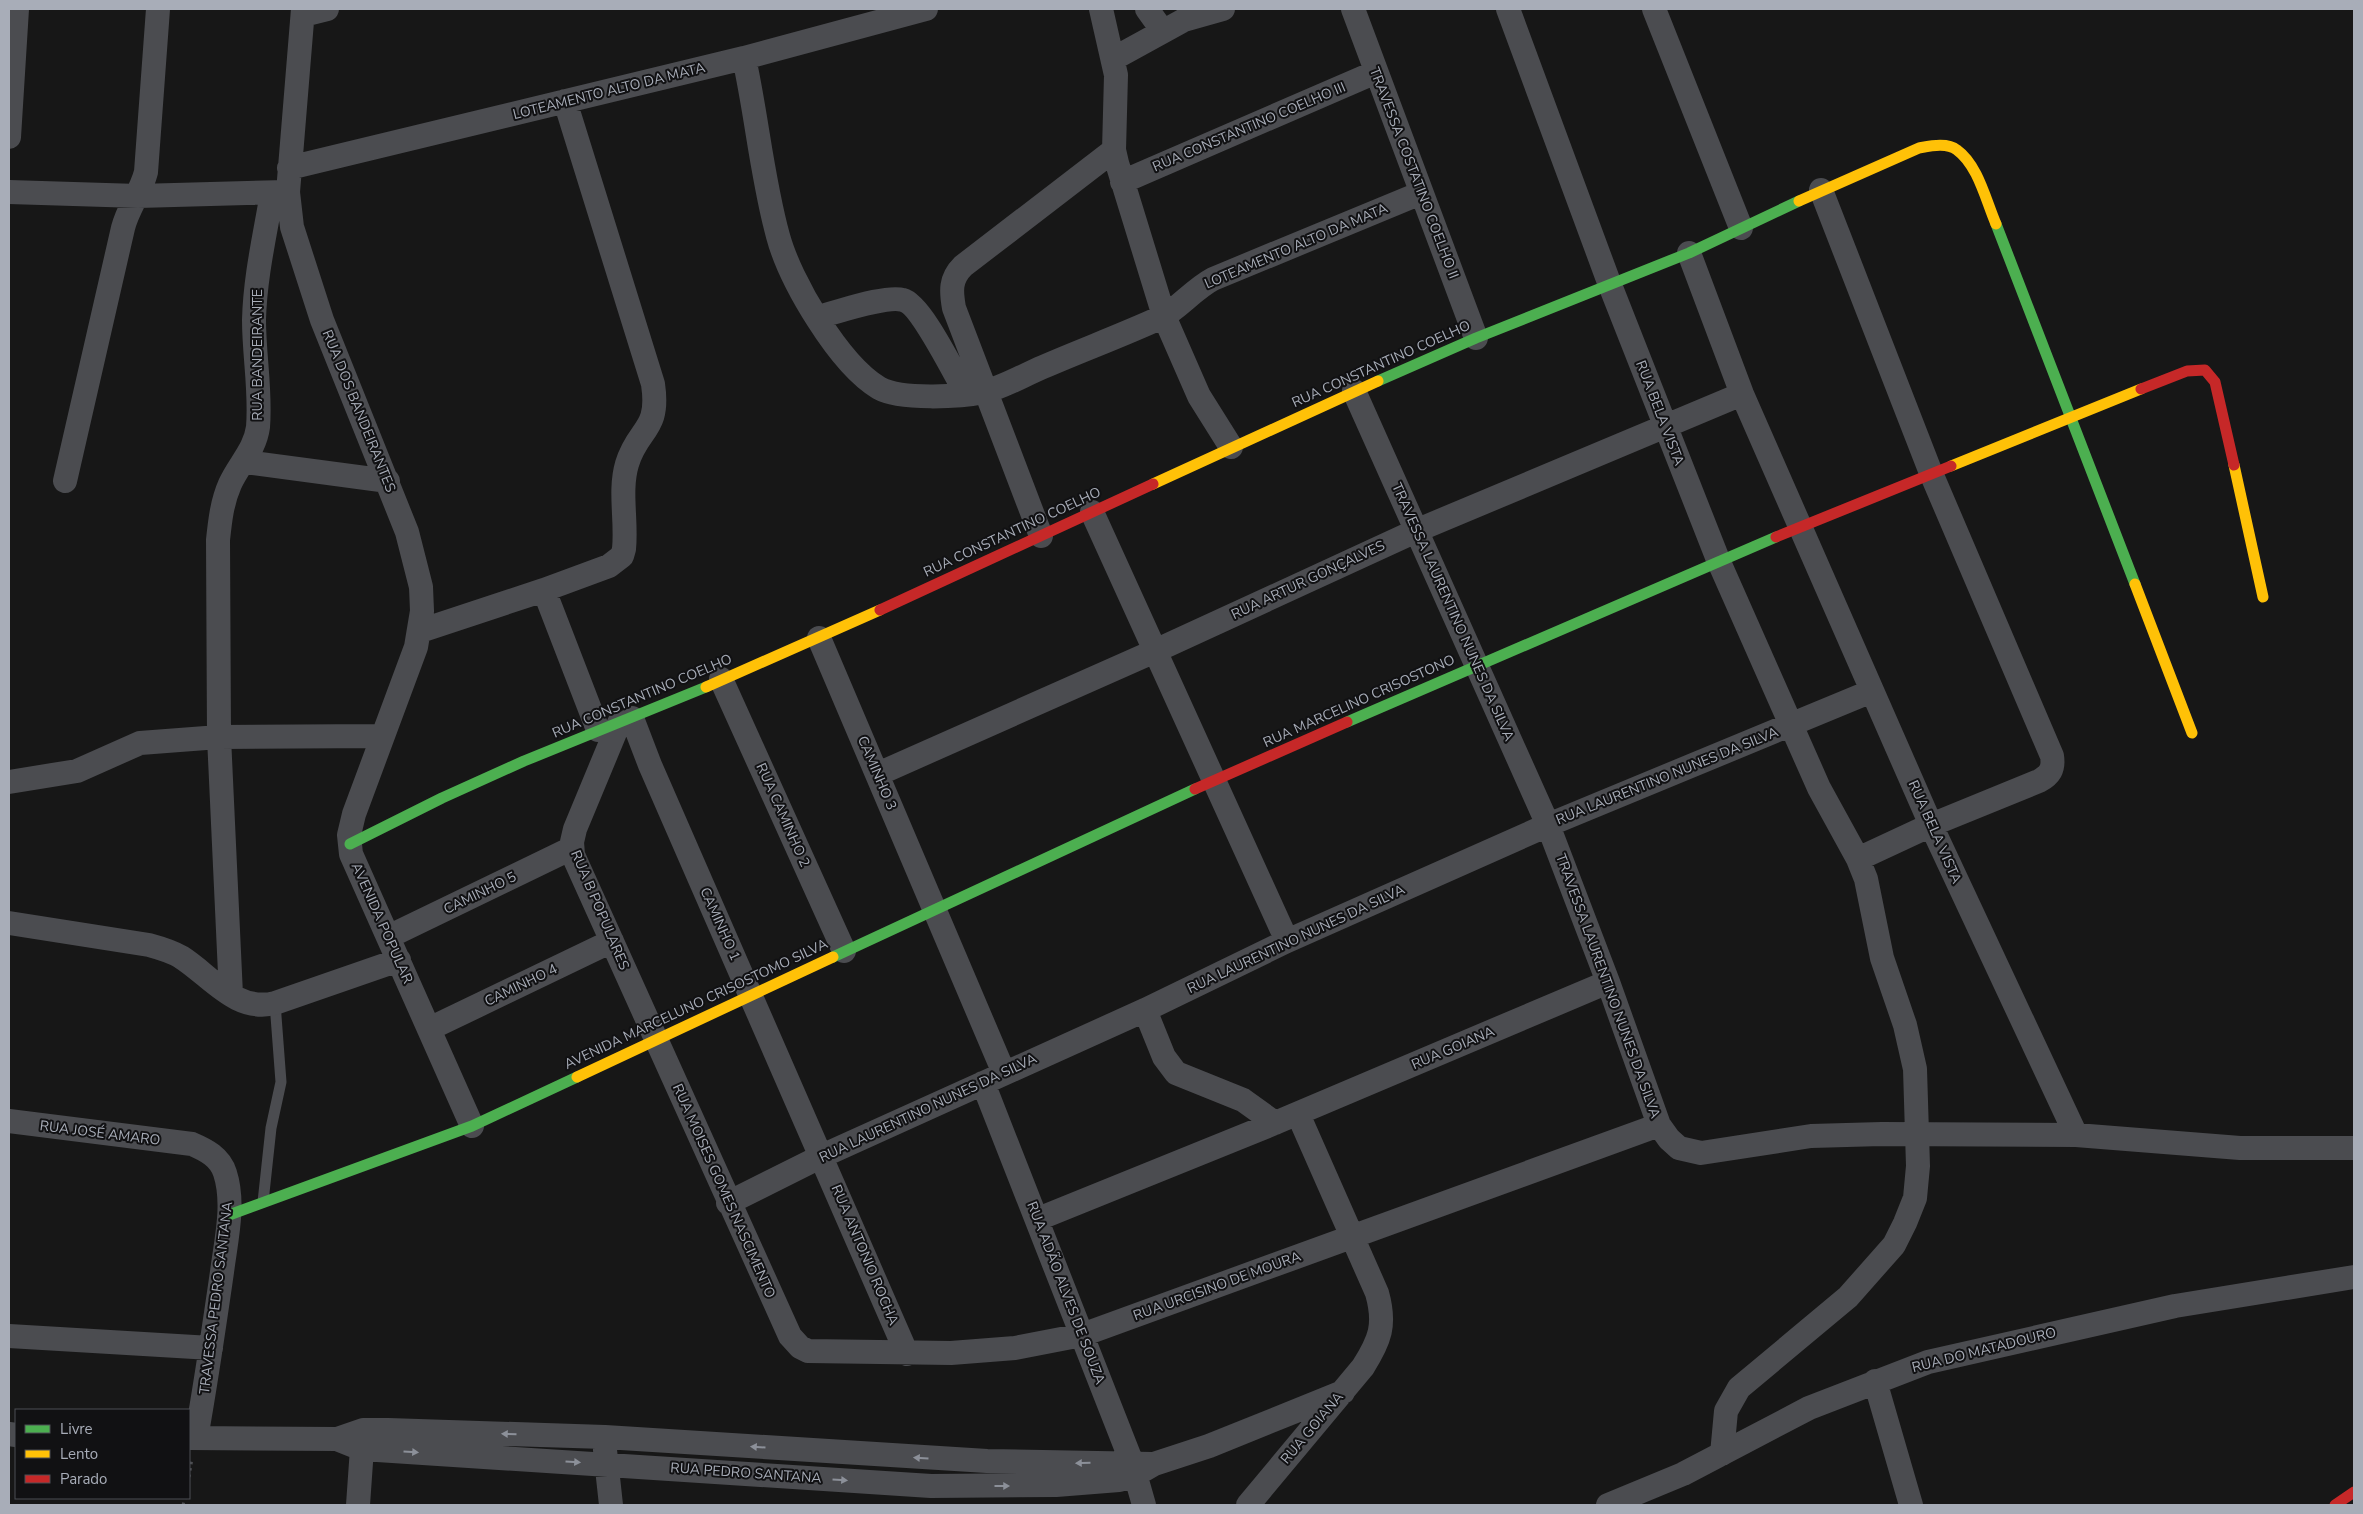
<svg xmlns="http://www.w3.org/2000/svg" width="2363" height="1514" viewBox="0 0 2363 1514" font-family="'Nunito Sans',sans-serif">
<rect width="100%" height="100%" fill="#171717"/>
<g fill="none" stroke-linecap="round" stroke-linejoin="round">
<path stroke="#4d4e52" stroke-width="3" stroke-dasharray="2.5 4" stroke-linecap="butt" d="M189 1477 192 1458
M183 1505 185 1498"/>
<path stroke="#4b4c50" stroke-width="11" d="M263 1202 271 1128 281 1082 275 1003"/>
<path stroke="#4b4c50" stroke-width="24" d="M303 9 288 192 292 227 322 320 407 532 421 587 422 611 416 647 354 814 349 835 351 854 472 1126
M1101 9 1116 75 1114 150 1117 163 1164 316 1199 396 1231 447
M1147 9 1162 30
M1353 9 1476 338
M1508 9 1610 285 1719 562 1819 788 1858 859 1866 879 1882 958 1905 1025 1915 1069 1918 1166 1915 1198 1905 1223 1894 1245 1848 1297 1739 1388 1726 1411 1722 1454
M1654 9 1741 228
M303 15 327 9
M744 58C757 117 762 178 778 236 790 281 839 364 879 388 900 400 960 397 984 392 1004 387 1024 375 1043 367 1082 350 1123 335 1162 317 1178 309 1194 289 1213 279L1421 193
M1113 59 1184 20 1223 9
M9 137 17 9
M289 168 744 58 926 9
M1122 182 1376 72
M1821 190 1931 473 2052 756C2054 769 2050 775 2039 781L1931 825 1858 859
M9 192 138 196 286 192
M272 193C265 235 255 277 254 320 254 356 261 391 258 427 255 450 239 464 230 484 222 502 220 521 218 540L219 737 381 736
M1689 253 1742 394 1931 825 2076 1135
M817 317C836 313 885 295 903 300 921 304 955 375 966 393
M1354 391 1548 825 1608 982 1659 1125 1669 1139 1679 1148 1701 1153 1811 1136 1882 1134 2076 1135 2240 1148H2354
M245 462 388 481
M65 481 123 228C128 208 141 192 146 172L158 9
M1092 512 1287 941
M1041 536 954 308C951 291 950 279 963 266L1114 150
M544 590 598 730
M420 631 544 590 609 566 622 556 624 549C627 521 619 491 627 464 638 427 660 432 653 384L565 101
M819 638 1004 1073
M721 679 844 951
M632 718 650 765 907 1354
M619 723 575 829 572 842 573 855 790 1336 800 1347 808 1351 951 1353 1015 1348 1082 1335 1659 1125
M878 774 1155 651 1418 530 1742 394
M9 782 77 771 140 743 219 737 231 995
M9 923 149 945C160 948 171 951 181 957 211 976 236 1013 275 1003L399 960
M388 937 572 848
M1145 1010 1164 1057 1176 1073 1243 1100 1275 1123
M429 1029 612 941
M983 1083 1132 1463 1144 1505
M9 1121 192 1144C206 1150 220 1157 225 1173 235 1204 226 1240 222 1272 214 1327 206 1383 196 1438
M728 1203 822 1156 1145 1010 1287 941 1548 825 1872 691
M1038 1219 1275 1123 1608 982
M9 1336 211 1348
M1875 1381 1911 1505
M9 1434 16 1435
M189 1438 337 1439 363 1430H388L605 1437 987 1461 1152 1464
M337 1439 362 1449 931 1486 1056 1485 1119 1480 1135 1475 1154 1464 1209 1446 1343 1392
M605 1450 611 1505
M358 1505 363 1434
M1248 1505 1363 1367C1380 1340 1386 1325 1377 1293L1298 1114
M1608 1505 1683 1474 1809 1408 1928 1362 2175 1306 2354 1277"/>
<path stroke="#4caf50" stroke-width="11" d="M1996 224 2135 584
M1378 381 1476 338 1689 253 1799 201
M1347 722 1776 537
M350 844 442 798 524 761 706 687
M833 957 1195 789
M229 1215 472 1126 577 1077"/>
<path stroke="#ffc107" stroke-width="11" d="M1799 201 1919 148C1930 146 1947 142 1957 150 1978 165 1986 201 1996 224
M2234 465 2263 597
M1951 466 2141 389
M1153 484 1378 381
M2135 584 2192 733
M706 687 880 610
M577 1077 833 957"/>
<path stroke="#c62828" stroke-width="11" d="M2141 389 2187 371 2205 370 2215 382 2234 465
M1776 537 1951 466
M880 610 1153 484
M1195 789 1347 722
M2335 1505 2354 1492"/>
</g>
<defs><path id="oneway-solid" d="M-6-.8H1V-3.2L6.5 0L1 3.2V.8H-6Z" transform="scale(1.25)"/></defs>
<g fill="#8c9099">
<use href="#oneway-solid" transform="translate(509 1434) rotate(-178)"/>
<use href="#oneway-solid" transform="translate(758 1447) rotate(-176)"/>
<use href="#oneway-solid" transform="translate(411 1452) rotate(4)"/>
<use href="#oneway-solid" transform="translate(921 1458) rotate(-176)"/>
<use href="#oneway-solid" transform="translate(573 1462) rotate(4)"/>
<use href="#oneway-solid" transform="translate(1083 1463) rotate(179)"/>
<use href="#oneway-solid" transform="translate(840 1480) rotate(4)"/>
<use href="#oneway-solid" transform="translate(1002 1486)"/>
</g>
<g text-anchor="middle" dominant-baseline="central" stroke-width="4" stroke-linejoin="round" paint-order="stroke">
<g font-size="14" fill="#a8adb8" stroke="#111113">
<text transform="translate(609 91) rotate(-14)">LOTEAMENTO ALTO DA MATA</text>
<text transform="translate(1249 127) rotate(-23)">RUA CONSTANTINO COELHO III</text>
<text transform="translate(1414 173) rotate(69)">TRAVESSA COSTATINO COELHO II</text>
<text transform="translate(1296 246) rotate(-23)">LOTEAMENTO ALTO DA MATA</text>
<text transform="translate(257 355) rotate(-90)">RUA BANDEIRANTE</text>
<text transform="translate(1381 364) rotate(-24)">RUA CONSTANTINO COELHO</text>
<text transform="translate(359 411) rotate(68)">RUA DOS BANDEIRANTES</text>
<text transform="translate(1660 413) rotate(69)">RUA BELA VISTA</text>
<text transform="translate(1012 532) rotate(-25)">RUA CONSTANTINO COELHO</text>
<text transform="translate(1308 580) rotate(-25)">RUA ARTUR GONÇALVES</text>
<text transform="translate(1453 612) rotate(66)">TRAVESSA LAURENTINO NUNES DA SILVA</text>
<text transform="translate(642 696) rotate(-23)">RUA CONSTANTINO COELHO</text>
<text transform="translate(1359 701) rotate(-24)">RUA MARCELINO CRISOSTONO</text>
<text transform="translate(877 773) rotate(67)">CAMINHO 3</text>
<text transform="translate(1667 776) rotate(-22)">RUA LAURENTINO NUNES DA SILVA</text>
<text transform="translate(783 815) rotate(66)">RUA CAMINHO 2</text>
<text transform="translate(1935 832) rotate(66)">RUA BELA VISTA</text>
<text transform="translate(480 893) rotate(-26)">CAMINHO 5</text>
<text transform="translate(600 910) rotate(67)">RUA B POPULARES</text>
<text transform="translate(382 923) rotate(66)">AVENIDA POPULAR</text>
<text transform="translate(720 924) rotate(66)">CAMINHO 1</text>
<text transform="translate(1296 939) rotate(-25)">RUA LAURENTINO NUNES DA SILVA</text>
<text transform="translate(521 985) rotate(-26)">CAMINHO 4</text>
<text transform="translate(1608 986) rotate(70)">TRAVESSA LAURENTINO NUNES DA SILVA</text>
<text transform="translate(696 1004) rotate(-25)">AVENIDA MARCELUNO CRISOSTOMO SILVA</text>
<text transform="translate(1453 1048) rotate(-23)">RUA GOIANA</text>
<text transform="translate(928 1108) rotate(-25)">RUA LAURENTINO NUNES DA SILVA</text>
<text transform="translate(100 1133) rotate(7)">RUA JOSÉ AMARO</text>
<text transform="translate(724 1191) rotate(66)">RUA MOISES GOMES NASCIMENTO</text>
<text transform="translate(865 1255) rotate(67)">RUA ANTONIO ROCHA</text>
<text transform="translate(1217 1286) rotate(-20)">RUA URCISINO DE MOURA</text>
<text transform="translate(1066 1293) rotate(69)">RUA ADÃO ALVES DE SOUZA</text>
<text transform="translate(216 1298) rotate(-83)">TRAVESSA PEDRO SANTANA</text>
<text transform="translate(1984 1350) rotate(-14)">RUA DO MATADOURO</text>
<text transform="translate(1312 1428) rotate(-50)">RUA GOIANA</text>
<text transform="translate(746 1473) rotate(4)">RUA PEDRO SANTANA</text>
</g>
</g>
<rect width="2363" height="1514" fill="none" stroke="#a8adb8" stroke-width="20"/>
<rect x="15" y="1409" width="175" height="90" fill="#111113" stroke="#4d4f55"/>
<rect x="25" y="1425" width="25" height="8" fill="#4caf50" stroke="#4d4f55"/>
<text x="60" y="1434" font-size="15" fill="#a8adb8">Livre</text>
<rect x="25" y="1450" width="25" height="8" fill="#ffc107" stroke="#4d4f55"/>
<text x="60" y="1459" font-size="15" fill="#a8adb8">Lento</text>
<rect x="25" y="1475" width="25" height="8" fill="#c62828" stroke="#4d4f55"/>
<text x="60" y="1484" font-size="15" fill="#a8adb8">Parado</text>
</svg>
